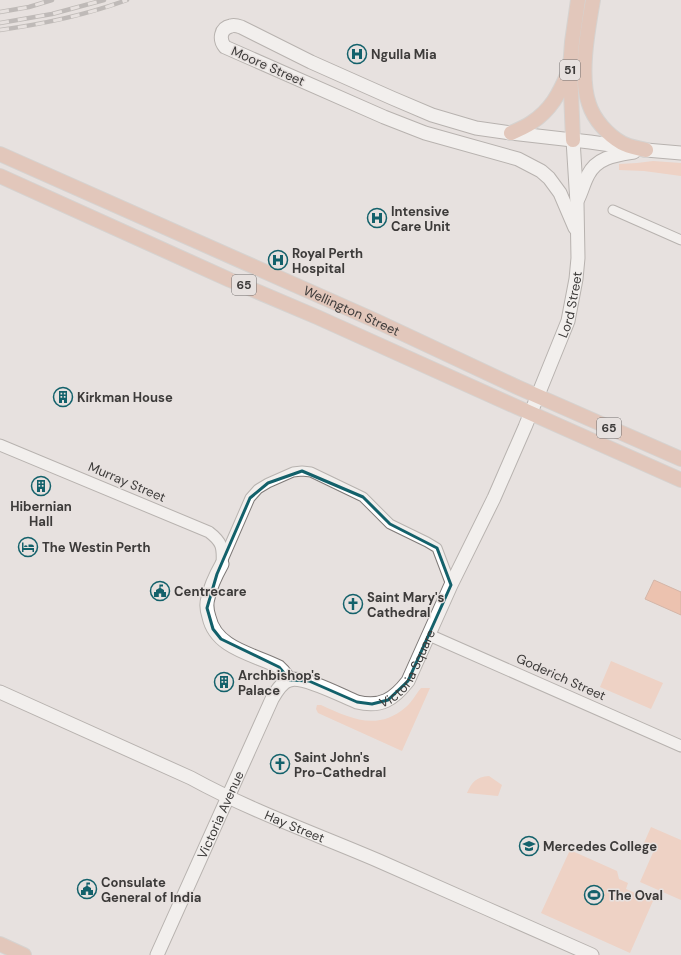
<svg xmlns="http://www.w3.org/2000/svg" width="681" height="955" viewBox="0 0 681 955" font-family="'DM Sans',sans-serif">
<rect width="100%" height="100%" fill="#e7e1df"/>
<path fill="#f5bea7" d="M653 161 681 163V176L644 171 619 170V164L637 163Z
M611 661 663 683 651 709 600 687Z
M421 688H430L402 751 318 713 316 709 317 705H321C350 718 377 732 406 707 412 702 416 694 421 688Z
M489 776 502 785 498 796 467 793C472 782 476 777 489 776Z
M651 827 681 840V900L640 882 655 848 644 843Z
M570 850 617 871 619 879 628 883 626 889 653 901 630 953 541 913Z"/>
<path fill="#f29c77" stroke="#bc7f65" d="M654 580 681 592V615L645 599Z"/>
<g fill="none" stroke-linecap="round" stroke-linejoin="round">
<defs>
<path id="minor" d="M613 210 681 240
M223 560 250 498 258 489 268 483 293 472 302 471 311 472 363 497 390 524 427 542 437 548 451 585"/>
<path id="tertiary" d="M0 445 209 532C222 542 223 547 222 564
M429 635 681 746"/>
<g id="secondary">
<path d="M578 199C582 191 584 182 588 175 597 157 616 155 634 152"/>
<path d="M575 228 560 193 549 178 541 171 518 159 425 133 384 117 225 47C219 40 220 28 231 26 234 25 238 26 241 27L311 62 392 98 432 115 476 128 511 133 590 142 646 150 681 153"/>
<path d="M222 564C217 573 210 588 208 598 206 604 207 611 209 617 216 649 254 654 279 667L283 671 290 680"/>
<path id="s1" d="M0 692 191 778C251 811 316 834 379 861 450 892 521 924 592 955"/>
<path id="s2" d="M157 955 272 699C276 692 281 683 289 680 303 675 342 696 357 702 381 708 394 699 408 681L451 585 494 498 525 427 568 321 576 279 578 258 577 203 573 140"/>
</g>
<g id="primary">
<path d="M593 0C588 29 579 76 589 104 594 120 608 135 622 143 629 147 639 148 646 150"/>
<path d="M511 133C518 130 525 127 531 123 551 110 559 94 568 73"/>
<path d="M573 140 570 68 572 42 578 0"/>
<path id="s3" d="M0 154 374 320 517 387 681 459"/>
<path d="M0 176 230 280 317 317 510 404 681 480"/>
<path d="M0 944 24 955"/>
</g>
</defs>
<use href="#minor" stroke="#7e7977" stroke-width="11"/>
<use href="#tertiary" stroke="#7e7977" stroke-width="13"/>
<use href="#secondary" stroke="#7e7977" stroke-width="15"/>
<use href="#primary" stroke="#c1c0c0" stroke-width="16"/>
<use href="#minor" stroke="#fff" stroke-width="9"/>
<use href="#tertiary" stroke="#fff" stroke-width="11"/>
<use href="#secondary" stroke="#fff" stroke-width="13"/>
<use href="#primary" stroke="#dba790" stroke-width="14"/>
<defs>
<path id="rail" d="M0 12 29 7 52 0
M0 23 52 14 104 0
M0 30C44 24 86 15 127 0"/>
</defs>
<use href="#rail" stroke="#8e8a89" stroke-width="4.5"/>
<use href="#rail" stroke="#e7e1df" stroke-width="3" stroke-dasharray="9" stroke-linecap="butt"/>
</g>
<path d="M0 0H681V955H0ZM302 471 363 497 390 524 437 548 451 585 408 681 388 700 372 704 357 702 309 681 290 680 279 667 221 639 213 629 207 608 217 574 250 498 268 483Z" fill="#e7e1df" fill-opacity=".55" fill-rule="evenodd"/>
<path fill="none" stroke="#13616b" stroke-width="3" stroke-linejoin="round" d="M302 471 363 497 390 524 437 548 451 585 408 681 388 700 372 704 357 702 309 681 290 680 279 667 221 639 213 629 207 608 217 574 250 498 268 483Z"/>
<defs>
<symbol id="hospital-ring" viewBox="-11 -11 22 22"><circle r="9.5" fill="#e7e1df" stroke="#13616b" stroke-width="1.5"/><path d="M-5-5h3v3.5h4V-5h3V5h-3V1.5h-4V5h-3Z" fill="#13616b"/></symbol>
<symbol id="building-ring" viewBox="-11 -11 22 22"><circle r="9.5" fill="#e7e1df" stroke="#13616b" stroke-width="1.5"/><path d="M-4-6H4V6H1V3H-1V6H-4ZM-2.5-4.3h1.7v1.8h-1.7ZM.8-4.3h1.7v1.8H.8ZM-2.5-1h1.7V.8h-1.7ZM.8-1h1.7V.8H.8Z" fill="#13616b"/></symbol>
<symbol id="hotel-ring" viewBox="-11 -11 22 22"><circle r="9.5" fill="#e7e1df" stroke="#13616b" stroke-width="1.5"/><path d="M-6-4.5h1.5V1H6V5H4.5V3h-9V5H-6ZM-4 0a1.8 1.8 0 1 1 3.6 0ZM.5 0V-2.5h3Q6-2.5 6 0Z" fill="#13616b"/></symbol>
<symbol id="civic-ring" viewBox="-11 -11 22 22"><circle r="9.5" fill="#e7e1df" stroke="#13616b" stroke-width="1.5"/><path d="M-.6-6.5H3V-4.5H.6V-3L4-1V1h2V6H-6V1h2V-1L-.6-3ZM-1.2 2.5V6h2.4V2.5Z" fill="#13616b"/></symbol>
<symbol id="church-ring" viewBox="-11 -11 22 22"><circle r="9.5" fill="#e7e1df" stroke="#13616b" stroke-width="1.5"/><path d="M-1.2-6h2.4v3.5h3.3v2.4h-3.3V6h-2.4V-.1h-3.3v-2.4h3.3Z" fill="#13616b"/></symbol>
<symbol id="school-ring" viewBox="-11 -11 22 22"><circle r="9.5" fill="#e7e1df" stroke="#13616b" stroke-width="1.5"/><path d="M0-5L7-2L0 1L-7-2ZM-4 1L0 2.5L4 1V4Q0 6-4 4Z" fill="#13616b"/></symbol>
<symbol id="stadium-ring" viewBox="-11 -11 22 22"><circle r="9.5" fill="#e7e1df" stroke="#13616b" stroke-width="1.5"/><path d="M0-5a6.5 5 0 1 0 0 10a6.5 5 0 1 0 0-10ZM-3.5-1.8h7v3.6h-7Z" fill="#13616b"/></symbol>
</defs>
<g fill-rule="evenodd">
<use href="#hospital-ring" x="346" y="43" width="22" height="22"/>
<use href="#hospital-ring" x="366" y="207" width="22" height="22"/>
<use href="#hospital-ring" x="267" y="249" width="22" height="22"/>
<use href="#building-ring" x="52" y="386" width="22" height="22"/>
<use href="#building-ring" x="30" y="475" width="22" height="22"/>
<use href="#hotel-ring" x="17" y="536" width="22" height="22"/>
<use href="#civic-ring" x="149" y="580" width="22" height="22"/>
<use href="#church-ring" x="342" y="593" width="22" height="22"/>
<use href="#building-ring" x="213" y="671" width="22" height="22"/>
<use href="#church-ring" x="269" y="753" width="22" height="22"/>
<use href="#school-ring" x="518" y="835" width="22" height="22"/>
<use href="#civic-ring" x="76" y="878" width="22" height="22"/>
<use href="#stadium-ring" x="583" y="884" width="22" height="22"/>
</g>
<g text-anchor="middle" dominant-baseline="central" stroke-width="3" stroke-linejoin="round" paint-order="stroke">
<g fill="#e7e1df" stroke="#706d6c" stroke-width="1">
<rect x="560" y="60" width="20" height="20" rx="3"/>
<rect x="232" y="275" width="24" height="20" rx="3"/>
<rect x="597" y="418" width="24" height="20" rx="3"/>
</g>
<g font-size="12" font-weight="bold" fill="#3d3b3a">
<text x="570" y="70">51</text>
<text x="244" y="285">65</text>
<text x="609" y="428">65</text>
</g>
<g font-size="13" font-weight="bold" fill="#3d3b3a" stroke="#e7e1df" text-anchor="start">
<text x="371" y="54">Ngulla Mia</text>
<text x="391" y="211">Intensive<tspan x="391" dy="15">Care Unit</tspan></text>
<text x="292" y="253">Royal Perth<tspan x="292" dy="15">Hospital</tspan></text>
<text x="77" y="397">Kirkman House</text>
<text x="41" y="506" text-anchor="middle">Hibernian<tspan x="41" dy="15">Hall</tspan></text>
<text x="42" y="547">The Westin Perth</text>
<text x="174" y="591">Centrecare</text>
<text x="367" y="597">Saint Mary's<tspan x="367" dy="15">Cathedral</tspan></text>
<text x="238" y="675">Archbishop's<tspan x="238" dy="15">Palace</tspan></text>
<text x="294" y="757">Saint John's<tspan x="294" dy="15">Pro-Cathedral</tspan></text>
<text x="543" y="846">Mercedes College</text>
<text x="101" y="882">Consulate<tspan x="101" dy="15">General of India</tspan></text>
<text x="608" y="895">The Oval</text>
</g>
<g font-size="13" fill="#3d3b3a" stroke="#e7e1df">
<text transform="translate(268 66) rotate(24)">Moore Street</text>
<text stroke="none"><textPath href="#s2" startOffset="849">Lord Street</textPath></text>
<text stroke="none"><textPath href="#s3" startOffset="385">Wellington Street</textPath></text>
<text transform="translate(127 482) rotate(23)">Murray Street</text>
<text stroke="none"><textPath href="#s2" startOffset="448">Victoria Square</textPath></text>
<text transform="translate(561 677) rotate(24)">Goderich Street</text>
<text stroke="none"><textPath href="#s2" startOffset="154">Victoria Avenue</textPath></text>
<text stroke="none"><textPath href="#s1" startOffset="324">Hay Street</textPath></text>
</g>
</g>
</svg>
